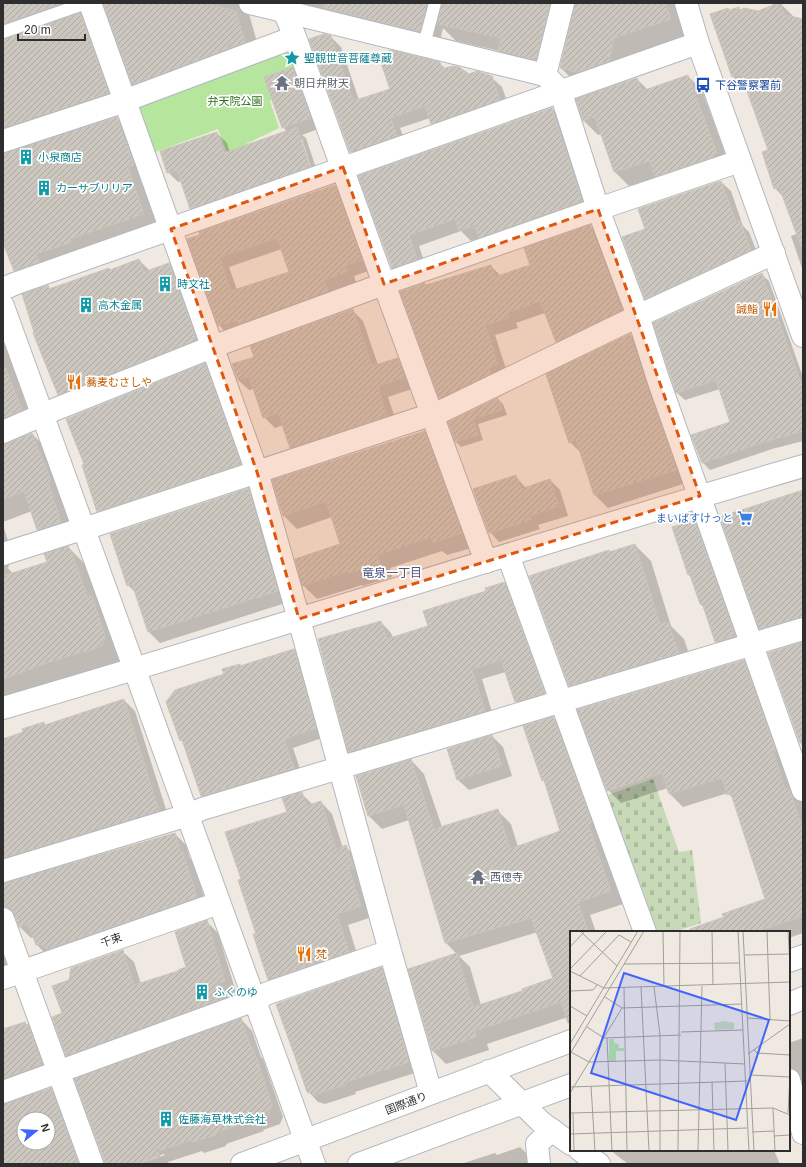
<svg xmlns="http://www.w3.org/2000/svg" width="806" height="1167" viewBox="0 0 806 1167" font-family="Helvetica,'Noto Sans JP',sans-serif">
<defs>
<pattern id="cemetery-stones" width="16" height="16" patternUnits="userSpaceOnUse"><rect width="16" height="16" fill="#c8d9b8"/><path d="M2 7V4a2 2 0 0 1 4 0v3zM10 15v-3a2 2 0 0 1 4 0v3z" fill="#acbb9e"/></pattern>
<pattern id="building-hatch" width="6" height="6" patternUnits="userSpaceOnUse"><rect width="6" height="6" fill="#cbc7bf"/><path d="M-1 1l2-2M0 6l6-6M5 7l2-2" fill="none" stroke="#afaba4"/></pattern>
</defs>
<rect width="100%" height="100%" fill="#efe9e1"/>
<path fill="url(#cemetery-stones)" d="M653 779 679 852 692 850 701 923 674 932H656L605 796Z"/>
<path fill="#b6e59e" d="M291 47 305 89 270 101 279 128 246 144 259 184 241 191 218 129 150 154 130 103Z"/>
<path fill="#0003" fill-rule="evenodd" d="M3 3H87L126 111 17 147 12 150 10 153 117 118 135 136 161 232 32 288 14 270 3 239Z
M103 3H201L209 5 210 3H246L262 60 151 102 133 84 105 5Z
M249 3H675L677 5 688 36 579 86 561 68 575 10 572 12 554 77 517 68 500 51 456 41 443 28 438 49Z
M780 3 795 18 803 20V271L791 236 797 234 784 198 775 188 769 150 748 92 732 76 728 9 730 11 738 8 741 10 758 12Z
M330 36 341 47 359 100 391 90 439 63 446 69 469 75 491 77 502 87 510 110 442 134 432 123 430 118 400 128 407 146 361 162 351 152 310 40Z
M292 68 303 79 321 128 302 135 306 138 319 177 201 218 191 208 182 181 178 182 168 172 217 133 227 143 230 152 287 132 283 127ZM299 139H302L312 171 310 172Z
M688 76 702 90 730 167 670 190 657 177 629 186 615 172 602 134 598 135 584 121 577 100 637 79 648 90Z
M552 109 563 120 593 212 490 248 480 238 471 241 461 231 419 246 427 270 404 279 392 268 360 177Z
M721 182 731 191 743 226 749 232 760 260 655 308 646 298V230Z
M335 186 345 196 371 270 354 276 356 282 333 290 337 301 229 336 219 325 189 240ZM282 249 290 272 237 290 229 267Z
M590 226 600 236 632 320 567 352 556 342 545 313 516 323 518 328 495 335 508 375 450 408 440 398 401 292 427 286 491 266 501 276 531 265Z
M139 260 150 271 169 264 181 276 208 352 72 407 59 394 48 286 51 289 109 269 111 271Z
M761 274 769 281 803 377V441L772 449 710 470 702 462 731 422 720 389 685 400 677 393 654 323Z
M352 310 363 321 378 365 397 359 408 370 415 388 388 397 398 427 302 458 291 447 283 425 275 428 264 417 254 389 249 390 238 380 255 357Z
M3 330 38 427 15 437 10 441 9 444 32 434 49 451 77 539 54 547 37 530 32 511 3 522Z
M630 335 643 347 689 482 608 508 595 495 582 454 570 442 547 375Z
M205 364 214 373 249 473 107 520 98 511Z
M498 399 503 404 507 415 478 424 483 440 461 447 456 442 449 423Z
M424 432 438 445 475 547 447 555 442 551 390 568 392 577 363 586 362 585 317 599 303 585 341 545 332 517 297 529 283 515Z
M516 477 526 488 550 480 560 490 568 516 538 525 540 529 499 542 490 532Z
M248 489 259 500 289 602 160 643 149 632 137 594 128 585Z
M803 491V633L773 642 760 628Z
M694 521 704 531 745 646 725 652 716 642 705 608 700 604 692 578 689 575Z
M3 525 14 560 10 563 8 568 13 574 48 562 68 547 85 564 122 653 119 663 3 701Z
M635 545 651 561 671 626 684 639 694 669 586 702 570 686 608 551 610 553Z
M504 583 515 594 555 704 527 712 516 702 506 672 482 679 495 722 360 762 349 752 381 622 391 633 393 638 429 627 487 592ZM508 594H510L548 698H546Z
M803 643V749L769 653Z
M294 650 304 659 325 737 293 748 303 778 211 805 202 796 185 743 181 740 239 665 241 667Z
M744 661 757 674 803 803V933L789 938V932H685L725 918 766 900 735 801 728 793 683 807 670 794 668 788 621 803 608 790Z
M124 700 135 711 170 822 3 877V740L24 733 44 723 47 726Z
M553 718 566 731 623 904 590 915 596 932H571V1016L487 1044 489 1050 446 1064 433 1051 409 969 457 954 446 943 409 820 382 829 369 816 357 777 411 760 424 774 442 827 498 811 511 824 518 847 561 832 545 783 543 780ZM538 932 554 979 524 992 481 1005 470 967 459 956Z
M492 736 503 747 512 776 469 790 458 780 448 749Z
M301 793 313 805 321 802 332 814 343 848 346 847 357 858 372 917 348 925 360 963 280 991 269 979 242 880Z
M175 834 186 845 190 859 193 861 208 909 48 956 37 945 34 937 31 938 20 927 17 917 10 918 3 925V884Z
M207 922 218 933 236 992 227 995 232 1010 78 1066 67 1055 63 1014 70 980 122 951 134 962 141 984 179 971 188 967Z
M3 938 15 976 3 981Z
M381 969 392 979 418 1072 355 1092 356 1094 325 1104 318 1102 308 1091Z
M241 1019 252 1031 261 1057 263 1059 283 1117 280 1124 263 1130 264 1131 226 1144V1146L204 1153 202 1151 168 1162 169 1164H138L165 1155 164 1154 132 1164H105Z
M25 1023 39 1037 53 1075 3 1098V1030Z
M803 1038V1080H798L789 1103V1043Z
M51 1089 62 1100 85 1164H3V1105ZM24 1119H48V1143H24Z
M520 1147 530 1157 532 1164H461L495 1153 497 1155Z
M610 1150H774L780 1164H628Z"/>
<path fill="url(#building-hatch)" stroke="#cbc5ba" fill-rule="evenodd" d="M3 3H63L3 24Z
M103 3H205L236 11 245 42 132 85Z
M325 3H427L420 32 324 8Z
M442 3H550L536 60 498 51 501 38 437 24Z
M575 3H665L671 19 614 38 609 61 577 72 560 68Z
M778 3H781L784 15 803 19V246H801L779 187 774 189 762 152 768 150 741 74 732 77 710 14 728 8 729 10 739 7 740 10 744 8 758 11Z
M80 13 109 93 3 128V39Z
M324 34 331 36 353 101 390 89 379 58 382 57 381 54 391 50 440 62 442 69 453 66 459 67 469 74 477 71 492 76 500 100 431 124 425 106 391 118 397 136 350 152 309 39Z
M293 67 311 118 282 128 264 77Z
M688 75 717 153 712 155 713 157 655 177 650 161 614 172 595 117 583 121 576 99 637 78 642 91Z
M552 108 582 201 479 238 474 225 459 231 455 219 409 235 417 259 392 268 358 176Z
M117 117 134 165 128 167 144 214 70 239 72 242 36 254 39 262 14 271 3 243V153Z
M297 127 310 167 190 209 177 170 167 173 160 151 217 132 224 153Z
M721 181 736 222 740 221 751 250 645 299 622 237 645 229 638 209Z
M335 185 362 260 344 266 347 272 324 280 328 291 243 322 239 324 237 320 218 326 187 239 200 235 199 232ZM277 238 289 272 231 291 220 257Z
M590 225 622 310 556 342 540 301 507 313 509 318 485 325 498 364 489 367 491 374 439 398 400 292 425 283 426 285 491 265 495 277 530 265 524 248Z
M139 259 144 272 169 263 197 340 58 395 33 333 34 332 22 294 48 285 49 289 109 268 110 270Z
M762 273 803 389V431L764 442 702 463 691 435 730 422 716 380 676 393 653 323Z
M353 309 372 366 398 358 405 377 378 386 387 416 290 448 278 413 263 418 249 376 238 380 232 364 254 357 250 346Z
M630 334 646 383 677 470 594 495 576 440 569 443 546 374Z
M205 363 241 464 97 512 82 465 84 464 66 419Z
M3 366H5L22 410 3 418Z
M498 398 502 410 473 419 478 435 455 442 448 422Z
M425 431 462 533 433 543 431 537 377 555 380 563 349 573 348 571 302 586 295 559 340 544 326 501 283 516 272 480Z
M32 433 51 481 48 482 61 522 37 530 24 491 3 499V444L8 443Z
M516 475 521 489 550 479 559 506 529 516 531 520 489 533 473 489Z
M249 488 259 524H257L278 591 148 632 132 584 127 586 110 534Z
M803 490V617L759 629 720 517Z
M695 520 735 636 715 642 702 603 700 604 690 575H688L672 527Z
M635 544 660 624 668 622 679 653 569 686 529 576 609 550V552Z
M68 546 70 550H71L88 598 92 596 105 636 102 646 85 652V651L32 668V669L3 679V576L47 562 44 554Z
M505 582 545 693 515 702 501 660 472 669 485 711 348 752 318 639 381 621 387 639 428 626 423 611 486 591 485 588Z
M803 642V741L800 743 768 653Z
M294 649 316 728 284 739 294 768 201 796 182 740 180 741 166 702 175 690 224 674 222 669 240 664V666Z
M744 660 776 751H773L785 789 789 788 803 830V916L755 932H690V929L724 917 722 914 765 899 731 794 727 795 722 778 669 794 662 773 607 791 577 710Z
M124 699 159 811 3 858V739L23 732 22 729 44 722 45 725Z
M553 717 586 805 591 823 588 824 611 891 578 902 588 932H571V1022L568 1023 561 1002 475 1031 476 1037 432 1051 408 969 457 953 473 1007 522 991V989L553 978 531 918 445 943 404 805 368 816 356 776 411 759 434 829 498 809 510 849 560 831 544 780 542 781 523 726Z
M492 735 502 766 457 780 447 749Z
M302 792 306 806 321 801 336 849 346 845 354 868 349 869 361 906 337 914 349 952 268 980 253 934H256L238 880 241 879 225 832 287 812 282 798Z
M175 833 180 850 182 849 197 897 48 949 40 944 36 945 28 924 19 927 15 915 11 910 3 907V883Z
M207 920 225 981 216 984 221 999 66 1056 52 1017 62 1013 52 986 69 980 71 968 123 950 134 985 178 971V970L186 967 175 932Z
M381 967 382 968 409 1062 346 1082 347 1084 315 1095 307 1092 295 1057 276 1004Z
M241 1018 251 1047H252L259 1065 272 1105 269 1114 252 1119 253 1120 215 1133 216 1135 192 1142 191 1140 158 1151 160 1156 136 1164H104V1160L74 1079Z
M25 1022 26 1025 28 1024 42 1064 3 1079V1029Z
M51 1088 79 1164H3V1104ZM24 1119H48V1143H24Z"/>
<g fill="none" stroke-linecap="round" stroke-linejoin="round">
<defs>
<path id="lane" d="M3 32 86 3
M424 45 435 3"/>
<path id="street" d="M90 3 257 472 299 619 390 951 431 1093
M250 3 545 75 560 90 598 209 638 316 658 379 803 790
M287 3 284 11 295 37 384 284 486 562
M545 75 563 3
M3 141 116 104 295 37
M3 432 56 409 212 347 384 284 598 209 740 161
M3 554 72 532 84 529 442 411 638 316 774 253
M508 555 645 932
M3 871 188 815 202 809 803 629
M3 919 92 1164
M3 978 219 903
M789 1080 803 1133
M3 1092 255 1000 268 993 390 951
M539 1164 537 1144 552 1130"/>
<path id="secondary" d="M686 3 698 43 803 336
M3 289 14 284 698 43
M3 306 314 1164
M3 708C270 630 536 544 803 466
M789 961 803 956
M789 1004 803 998
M489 1071 542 1123 571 1144
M580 1150 599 1164
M242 1164 571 1041
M359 1164 571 1085"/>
</defs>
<use href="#lane" stroke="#b4b7c1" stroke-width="14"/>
<use href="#street" stroke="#b4b7c1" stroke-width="24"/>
<use href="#secondary" stroke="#b4b7c1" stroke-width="24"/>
<use href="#lane" stroke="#fff" stroke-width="12"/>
<use href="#street" stroke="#fff" stroke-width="22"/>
<use href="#secondary" stroke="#fff" stroke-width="22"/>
</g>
<path fill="#df570e" fill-opacity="0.2" stroke="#df570e" stroke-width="3" stroke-dasharray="8 5" stroke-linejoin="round" d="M343 167 384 284 598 209 700 496 299 619 257 472 171 229Z"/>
<defs>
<symbol id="sight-bare" viewBox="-9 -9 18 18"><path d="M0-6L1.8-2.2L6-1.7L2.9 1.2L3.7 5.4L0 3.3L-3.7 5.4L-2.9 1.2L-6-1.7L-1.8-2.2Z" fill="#0f9aa8" stroke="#fff" stroke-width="2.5" paint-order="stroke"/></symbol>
<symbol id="temple-bare" viewBox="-9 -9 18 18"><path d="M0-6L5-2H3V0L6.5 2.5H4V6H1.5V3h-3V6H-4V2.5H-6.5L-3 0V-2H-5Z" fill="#6b7280" stroke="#fff" stroke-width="2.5" paint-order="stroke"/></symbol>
<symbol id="bus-bare" viewBox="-9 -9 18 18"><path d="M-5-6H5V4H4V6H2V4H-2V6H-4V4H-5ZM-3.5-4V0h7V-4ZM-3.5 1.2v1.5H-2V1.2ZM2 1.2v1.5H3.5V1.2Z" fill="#1a4fb4" stroke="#fff" stroke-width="2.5" paint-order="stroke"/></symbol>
<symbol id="building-bare" viewBox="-9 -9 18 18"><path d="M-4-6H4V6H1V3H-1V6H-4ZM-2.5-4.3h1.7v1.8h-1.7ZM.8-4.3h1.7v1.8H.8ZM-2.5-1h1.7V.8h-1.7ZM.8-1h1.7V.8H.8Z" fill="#0f9aa8" stroke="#fff" stroke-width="2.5" paint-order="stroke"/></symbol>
<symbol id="restaurant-bare" viewBox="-9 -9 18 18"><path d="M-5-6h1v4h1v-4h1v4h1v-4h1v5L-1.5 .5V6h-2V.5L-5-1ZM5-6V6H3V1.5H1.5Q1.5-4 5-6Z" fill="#e8710a" stroke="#fff" stroke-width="2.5" paint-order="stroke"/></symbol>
<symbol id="supermarket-bare" viewBox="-9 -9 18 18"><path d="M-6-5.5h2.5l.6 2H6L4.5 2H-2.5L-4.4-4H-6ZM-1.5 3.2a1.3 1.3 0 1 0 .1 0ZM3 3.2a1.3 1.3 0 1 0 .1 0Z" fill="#3f7fe0" stroke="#fff" stroke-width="2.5" paint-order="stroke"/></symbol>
</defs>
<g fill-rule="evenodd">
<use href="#sight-bare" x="281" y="47" width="22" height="22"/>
<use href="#temple-bare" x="271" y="72" width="22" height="22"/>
<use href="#bus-bare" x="692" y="74" width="22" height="22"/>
<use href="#building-bare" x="15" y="146" width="22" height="22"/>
<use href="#building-bare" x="33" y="177" width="22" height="22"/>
<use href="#building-bare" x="154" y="273" width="22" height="22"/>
<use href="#building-bare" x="75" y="294" width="22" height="22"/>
<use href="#restaurant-bare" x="759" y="298" width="22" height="22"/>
<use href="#restaurant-bare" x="63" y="371" width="22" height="22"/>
<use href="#supermarket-bare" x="734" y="507" width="22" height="22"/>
<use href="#temple-bare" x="467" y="866" width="22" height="22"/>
<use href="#restaurant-bare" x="293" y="943" width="22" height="22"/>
<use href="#building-bare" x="191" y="981" width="22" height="22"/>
<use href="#building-bare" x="155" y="1108" width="22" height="22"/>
</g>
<g text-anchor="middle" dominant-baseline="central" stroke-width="3.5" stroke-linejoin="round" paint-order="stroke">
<g font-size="11" fill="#0d838f" stroke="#fff" text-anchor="start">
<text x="304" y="58">聖観世音菩薩尊蔵</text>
<text x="38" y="157">小泉商店</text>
<text x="56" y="188">カーサブリリア</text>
<text x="177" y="284">時文社</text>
<text x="98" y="305">高木金属</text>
<text x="214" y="992">ふくのゆ</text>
<text x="178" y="1119">佐藤海草株式会社</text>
</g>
<g font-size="11" fill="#5b616d" stroke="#fff" text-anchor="start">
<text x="294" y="83">朝日弁財天</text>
<text x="490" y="877">西徳寺</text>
</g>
<g font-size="11" fill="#164399" stroke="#fff" text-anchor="start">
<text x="715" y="85">下谷警察署前</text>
</g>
<g font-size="11" fill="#2c6e1b" stroke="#fff">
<text x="235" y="101">弁天院公園</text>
</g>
<g font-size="11" fill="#c56008" stroke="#fff" text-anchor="start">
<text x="758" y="309" text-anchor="end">誠鮨</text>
<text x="86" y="382">蕎麦むさしや</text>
<text x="316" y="954">梵</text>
</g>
<g font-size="11" fill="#366cbe" stroke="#fff" text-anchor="end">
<text x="733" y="518">まいばすけっと</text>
</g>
<g font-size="11" fill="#2e2e2e" stroke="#fff">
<text transform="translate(111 940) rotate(-19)">千束</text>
<text transform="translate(406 1103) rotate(-21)">国際通り</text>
</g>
<g font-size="12" fill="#4d5680" stroke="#fff">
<text x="392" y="573">竜泉一丁目</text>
</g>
</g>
<g transform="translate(570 931)">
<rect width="220" height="220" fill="#efe9e1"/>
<path d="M155 90 164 92V98L145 99 144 92Z" fill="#c8d9b8"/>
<path d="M39 108H44V112L48 113 49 117H54V120H46V130H39Z" fill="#b6e59e"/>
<path fill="none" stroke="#a29e99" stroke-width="1" d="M10 0 47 35M93 0 94 56M142 0 143 54M168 0 179 220M173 0 184 220M197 0 200 88M218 0 220 33M0 16 15 0M175 24 220 23M54 33 170 32M0 38 37 0M0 40 34 57 220 51M10 45 49 4 61 11M71 56 79 220M84 56 90 104V220M54 57 57 220M0 60 23 59 27 54M35 66 52 77M0 75 17 85M178 87 220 90M17 96 34 107 111 104M111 101 173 99M37 107 42 220M0 113 68 0M184 119 187 122 220 124M1 121 19 131 90 129 175 133M0 123 74 0M178 123 220 93M155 132 158 220M180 144 220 146M142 151 144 220M21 155 25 220M0 156 177 150M0 162 52 77 172 73M203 177 205 220M0 182 203 177 220 184M3 182 4 220M218 182 220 144M182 201 204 200M0 203 177 197M204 205 220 204M108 220 110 0M128 220 132 55"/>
<path fill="#4264fb" fill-opacity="0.15" stroke="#4264fb" stroke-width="2" d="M54 42 199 89 166 189 21 142Z"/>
<rect width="220" height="220" fill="none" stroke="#2e2e2e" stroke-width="2"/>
</g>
<rect width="806" height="1167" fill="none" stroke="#2e2e2e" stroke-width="8"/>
<g transform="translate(36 1131) rotate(72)"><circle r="19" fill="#ffffff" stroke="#ababab"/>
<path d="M0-3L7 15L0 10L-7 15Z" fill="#4264fb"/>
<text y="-6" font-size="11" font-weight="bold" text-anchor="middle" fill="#2e2e2e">N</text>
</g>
<path d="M18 34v6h67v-6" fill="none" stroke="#2e2e2e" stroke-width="2"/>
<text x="24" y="34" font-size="12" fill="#2e2e2e" stroke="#ffffff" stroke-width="3" paint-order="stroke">20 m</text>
</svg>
